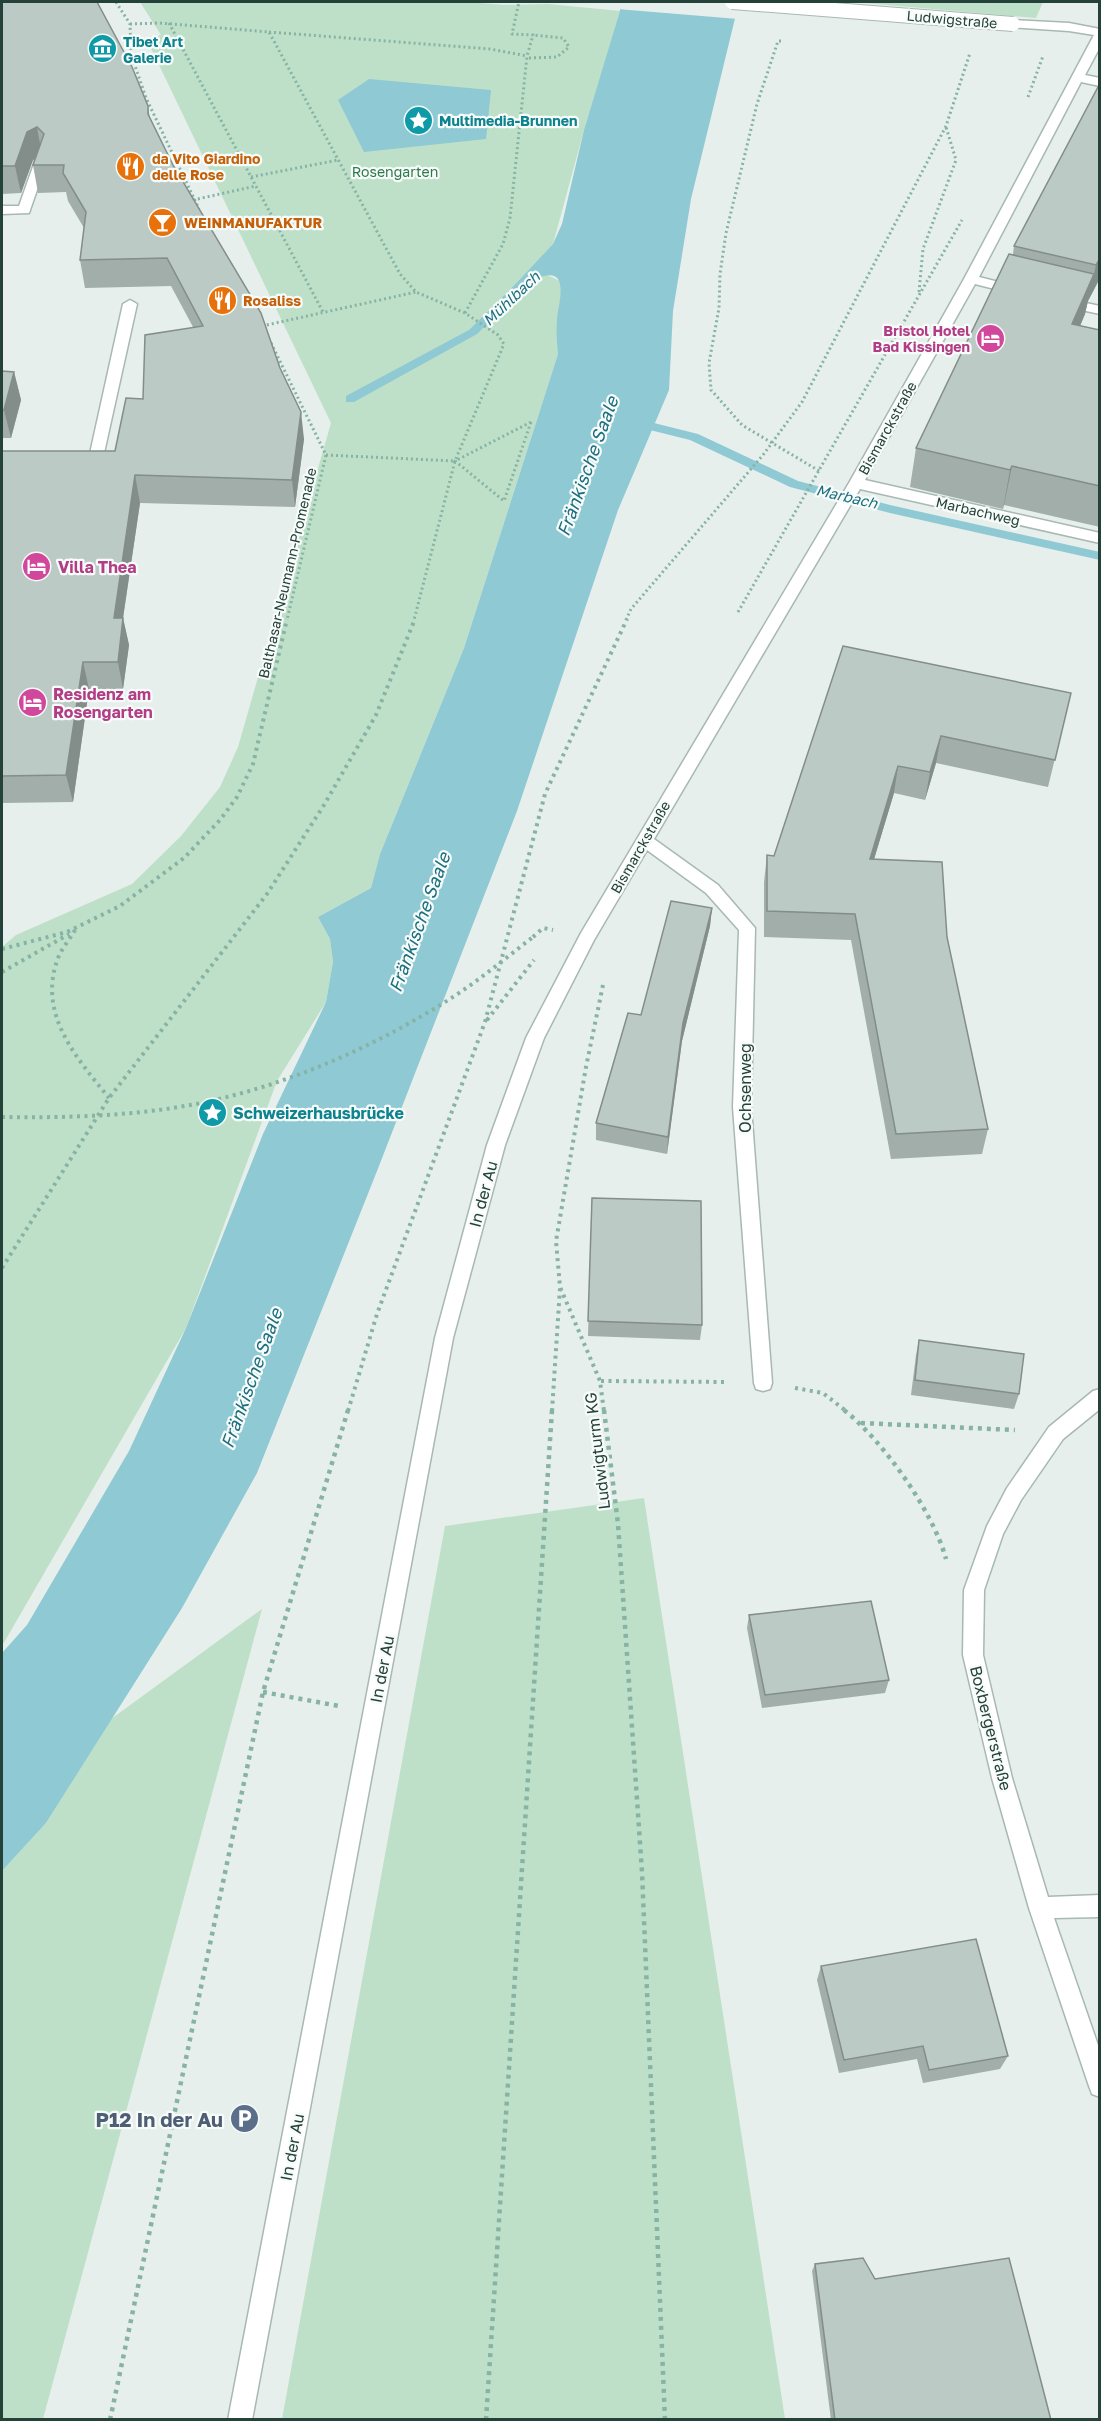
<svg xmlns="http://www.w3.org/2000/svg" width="1101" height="2421" viewBox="0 0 1101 2421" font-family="'Golos Text',sans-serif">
<rect width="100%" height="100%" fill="#e6efeb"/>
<path fill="#bfe0c8" d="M140 2H468L504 5 548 4 621 11 584 130 553 244 489 317 539 277 547 275 560 281 562 288 557 320 558 354 464 648 380 854 371 888 318 917 330 939 333 962 326 1002 277 1081 186 1328 2 1646V947L16 935 132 884 181 836 220 787 238 747 331 423 147 40 161 35Z
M853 2H1043L1036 18Z
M644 1498 785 2419H282L445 1526Z
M262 1609 43 2419H2V1871L46 1823 111 1719Z"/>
<path fill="#8ec9d4" d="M619 2H739L691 199 673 311 669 390 618 510 517 811 377 1171 257 1473 182 1608 46 1823 2 1871V1653L27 1625 129 1451 186 1328 263 1134 326 1002 333 962 330 939 318 917 371 888 380 854 464 648 558 354C557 343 556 331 557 320 557 308 571 269 544 276 531 279 526 293 511 293L510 290 553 244 562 224 584 130 620 11Z
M369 79 491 90 486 139 364 152 338 100Z"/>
<path fill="#e6efeb" d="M616 2H742L738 19 617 9Z"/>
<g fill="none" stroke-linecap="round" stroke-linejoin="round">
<path fill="#8ec9d4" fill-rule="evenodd" d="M525 278 530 281 529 283 477 334 354 402H346V396L469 330 521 279Z
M634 418 698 434 798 481 890 505 1100 552V560L890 513 790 487 690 440 630 425 628 422Z"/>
<defs>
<path id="minor" d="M1013 20 1069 23 1100 29V47L1085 75 1100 78V86L1081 82 979 277 1023 288 1025 291 1018 295 975 284 865 480 1100 533V543L860 489 654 839 718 885 755 928 751 1107 772 1383 770 1389 763 1391 756 1389 754 1383 733 1107 739 930 706 893 647 850 594 940 544 1038 505 1145 453 1338 252 2420H228L435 1338 487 1145 526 1038 581 933 849 483 964 279 1094 35 1069 31 1009 27 1007 24Z
M41 157 47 161 29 213 2 214V206H19L35 161Z
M1063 298 1100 306V314L1058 305 1056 302Z
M130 300 137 304 102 462 95 467 79 466 77 463 79 460 89 458 123 304Z
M1100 1389V1409L1063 1439 1021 1500 1003 1534 984 1590 983 1655 1012 1778 1048 1897 1100 1895V1917L1054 1918 1100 2051V2097L1092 2094 1089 2086 1029 1908 992 1778 963 1655 964 1590 987 1526 1007 1488 1049 1427 1093 1391Z"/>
</defs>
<use href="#minor" stroke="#a8b8b2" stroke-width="3"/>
<path stroke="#86b3a5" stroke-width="3" stroke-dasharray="2 3" stroke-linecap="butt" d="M116 2 130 24 131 54 146 98 199 209
M169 23 323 312
M130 24 160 23 269 32 400 274 416 292 465 313 498 335 504 344 455 461 414 620
M269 32 490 49 527 56
M781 41H778L757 104 726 233 720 274 719 308 709 363 711 390 742 425 821 472
M529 58 557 57 569 47 563 38 533 35
M1028 97 1043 56
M251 177 338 160
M193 200 256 186
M919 292 923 249 956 160 946 127
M465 313 503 244 510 218 527 56 533 35 512 34 519 2
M262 326 416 292
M271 343 326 455 287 620
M531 422 504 501 455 461Z
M326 455 455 461
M738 612 962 220
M626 620 631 609 763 455 802 402 946 126 970 53"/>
<path stroke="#86b3a5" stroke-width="4" stroke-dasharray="3 4.5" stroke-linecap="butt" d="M75 930C70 939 62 948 58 958 37 1014 76 1057 109 1098
M533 937 543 928 553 930
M2 949 67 932 120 906 184 858 220 820 237 797 253 764 287 619
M2 972 69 934
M603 985 586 1067 556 1241 560 1287 600 1381 604 1411
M487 1020 534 960
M2 1268 109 1098 267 894 324 805 376 715 415 619
M601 1381 728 1382
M795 1388 823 1393 846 1411
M348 1411 377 1314 485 1022 545 794 627 619
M552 1411 560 1288"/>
<path stroke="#86b3a5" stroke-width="4.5" stroke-dasharray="4 5" stroke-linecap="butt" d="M604 1410 618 1524 642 1872 665 2420
M844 1410C883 1441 933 1511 946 1559
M861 1423 1015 1430
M263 1692 339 1706
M110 2420 263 1692 348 1410
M486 2420 552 1410"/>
<use href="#minor" fill="#fff" fill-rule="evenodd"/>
<defs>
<path id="minor-bridge" d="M732 2 1013 24"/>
</defs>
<use href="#minor-bridge" stroke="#a8b8b2" stroke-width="16" stroke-linecap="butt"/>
<path stroke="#86b3a5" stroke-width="4" stroke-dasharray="3 4.5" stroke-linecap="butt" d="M2 1117C70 1118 139 1116 206 1102 293 1083 378 1045 453 997 481 979 507 957 533 937"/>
<use href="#minor-bridge" stroke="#fff" stroke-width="14"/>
</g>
<path fill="#a1aea9" d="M2 2 148 106 150 119 304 439 295 507 140 503 123 618 129 645 123 689H89L73 802 2 803V451H115L143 399 193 327 171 286 85 288 80 260 84 228 68 201 66 192 38 193 33 165 35 159 33 160 21 193 2 194Z
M1100 87V278L1088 301 1085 314 1080 326 1100 330V527L1004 505 1003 509 910 487 916 448 1013 254 1014 246Z
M2 371 14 372 21 400 11 438H2Z
M843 646 1071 693 1048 787 936 763 925 800 894 793 874 859 947 937 988 1129 982 1154 891 1159 851 940 764 937V882L767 855 774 856Z
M712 908 710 926 682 1041 667 1154 596 1140V1123L641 1015Z
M592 1198 702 1325 700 1340 588 1336Z
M919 1340 1019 1394 1014 1409 911 1395 916 1355Z
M749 1615 889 1680 885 1693 762 1708 747 1628Z
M821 1966 1008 2056 1000 2069 923 2083 917 2059 839 2073 817 1980Z
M815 2264 875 2279 1051 2420H831L812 2271Z"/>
<path fill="#838d89" d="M37 127 42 155 33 160 21 193 15 166 27 132Z
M1100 258V278L1088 301 1096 265Z
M1094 274 1085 314 1064 364 1072 324Z
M14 372 21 400 11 438 4 410Z
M301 412 304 439 295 507 292 480Z
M1012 466 1004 505 1003 509 1010 470Z
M135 475 140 503 123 618 129 645 123 689 118 662 114 618Z
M83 662 89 689 73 802 66 775Z
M941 736 936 763 925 800 930 772Z
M898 766 894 793 866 886 870 859Z
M712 908 710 926 682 1041 667 1154 668 1137 683 1023Z"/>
<path fill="#bbcac4" stroke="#838d89" stroke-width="1.5" d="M2 2H97L132 67 148 106V114L173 165 261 313 280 368 301 412 292 480 135 475 114 618H123L118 662H83L66 775 2 776V451H115L126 398 143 399 145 335 203 326 167 258 80 260 86 212 63 173 64 165H33L44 134 37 127 27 132 15 166H2Z
M1098 87H1100V258L1096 265 1014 246Z
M1009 254 1094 274 1072 324 1100 330V486L1012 466 1010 470 916 448Z
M2 371 14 372 4 410H2Z
M843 646 1071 693 1055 760 941 736 930 772 898 766 870 859 942 862 947 937 988 1129 896 1134 855 914 767 911V855L774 856Z
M671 901 712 908 683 1023 668 1137 596 1123 628 1013 641 1015Z
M592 1198 701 1201 702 1325 588 1321Z
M919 1340 1024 1354 1019 1394 915 1380Z
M871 1601 889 1680 765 1695 749 1615Z
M976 1939 1008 2056 929 2070 923 2046 844 2060 821 1966Z
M863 2258 875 2279 1009 2258 1051 2420H835L815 2264Z"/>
<defs>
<symbol id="museum-disc" viewBox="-11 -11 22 22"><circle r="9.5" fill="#0f9aa8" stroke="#f7fbf9"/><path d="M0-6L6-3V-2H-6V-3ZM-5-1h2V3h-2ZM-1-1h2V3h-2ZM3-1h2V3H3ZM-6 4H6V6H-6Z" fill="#fff"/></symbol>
<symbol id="sight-disc" viewBox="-11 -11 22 22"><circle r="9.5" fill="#0f9aa8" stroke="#f7fbf9"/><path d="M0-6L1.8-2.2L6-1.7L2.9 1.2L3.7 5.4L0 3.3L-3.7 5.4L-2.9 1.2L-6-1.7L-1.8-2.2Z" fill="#fff"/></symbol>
<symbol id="restaurant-disc" viewBox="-11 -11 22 22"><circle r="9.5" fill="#e8710a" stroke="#f7fbf9"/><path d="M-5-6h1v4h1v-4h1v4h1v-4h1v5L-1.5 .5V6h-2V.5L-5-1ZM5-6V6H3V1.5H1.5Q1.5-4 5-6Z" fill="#fff"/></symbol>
<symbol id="bar-disc" viewBox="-11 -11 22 22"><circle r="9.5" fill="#e8710a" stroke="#f7fbf9"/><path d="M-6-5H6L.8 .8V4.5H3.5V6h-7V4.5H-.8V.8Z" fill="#fff"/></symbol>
<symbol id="hotel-disc" viewBox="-11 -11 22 22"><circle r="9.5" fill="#d1479c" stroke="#f7fbf9"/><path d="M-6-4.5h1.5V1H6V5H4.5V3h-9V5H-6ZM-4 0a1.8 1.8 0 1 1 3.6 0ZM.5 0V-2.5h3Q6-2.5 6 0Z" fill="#fff"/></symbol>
<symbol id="parking-disc" viewBox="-11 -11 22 22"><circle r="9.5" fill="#5c6f8a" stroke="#f7fbf9"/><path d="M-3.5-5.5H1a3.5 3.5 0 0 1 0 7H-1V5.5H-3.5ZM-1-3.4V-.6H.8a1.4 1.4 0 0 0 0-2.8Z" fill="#fff"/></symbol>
</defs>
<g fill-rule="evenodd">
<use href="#museum-disc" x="86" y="32" width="33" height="33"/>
<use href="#sight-disc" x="402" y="104" width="33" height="33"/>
<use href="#restaurant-disc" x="114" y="150" width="33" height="33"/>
<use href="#bar-disc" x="146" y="206" width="33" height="33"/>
<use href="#restaurant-disc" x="206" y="284" width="33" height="33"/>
<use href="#hotel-disc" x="974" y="322" width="33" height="33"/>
<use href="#hotel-disc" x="20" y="550" width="33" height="33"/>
<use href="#hotel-disc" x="16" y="686" width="33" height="33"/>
<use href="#sight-disc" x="196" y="1096" width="33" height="33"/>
<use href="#parking-disc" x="228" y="2102" width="33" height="33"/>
</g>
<g text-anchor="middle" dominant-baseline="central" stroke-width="4.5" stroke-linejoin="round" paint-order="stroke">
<g font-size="14" fill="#24423a" stroke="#f7fbf9">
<text transform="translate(952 19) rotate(5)">Ludwigstraße</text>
<text transform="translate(887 428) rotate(-61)">Bismarckstraße</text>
<text transform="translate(978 511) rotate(13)">Marbachweg</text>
<text transform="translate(287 573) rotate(-77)">Balthasar-Neumann-Promenade</text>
<text transform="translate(640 847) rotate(-60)">Bismarckstraße</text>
</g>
<g font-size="14" font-weight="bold" fill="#0d838f" stroke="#f7fbf9" text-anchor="start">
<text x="123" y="41">Tibet Art<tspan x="123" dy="16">Galerie</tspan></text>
<text x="439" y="120">Multimedia-Brunnen</text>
</g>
<g font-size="14" font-weight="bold" fill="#c56008" stroke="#f7fbf9" text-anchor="start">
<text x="152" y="158">da Vito Giardino<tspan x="152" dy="16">delle Rose</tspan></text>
<text x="184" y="222">WEINMANUFAKTUR</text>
<text x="243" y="300">Rosaliss</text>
</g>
<g font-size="14" fill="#2d7a4b" stroke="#f7fbf9">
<text x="395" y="171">Rosengarten</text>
</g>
<g font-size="14" font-weight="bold" fill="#b23c85" stroke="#f7fbf9" text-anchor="end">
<text x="970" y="330">Bristol Hotel<tspan x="970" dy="16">Bad Kissingen</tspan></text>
</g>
<g font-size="15" font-style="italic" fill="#1c6f80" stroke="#f7fbf9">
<text transform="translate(511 298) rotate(-43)">Mühlbach</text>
<text transform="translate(847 496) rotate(13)">Marbach</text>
</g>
<g font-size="16" font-weight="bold" fill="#b23c85" stroke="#f7fbf9" text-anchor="start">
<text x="58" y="567">Villa Thea</text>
<text x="53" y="694">Residenz am<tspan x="53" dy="18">Rosengarten</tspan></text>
</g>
<g font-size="16" fill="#24423a" stroke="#f7fbf9">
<text transform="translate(745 1088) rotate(-90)">Ochsenweg</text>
<text transform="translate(483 1194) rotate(-75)">In der Au</text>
<text transform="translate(597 1451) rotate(-97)">Ludwigturm KG</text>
<text transform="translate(382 1669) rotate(-79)">In der Au</text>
<text transform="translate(991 1728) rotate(76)">Boxbergerstraße</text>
<text transform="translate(292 2147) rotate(-79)">In der Au</text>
</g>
<g font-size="16" font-weight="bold" fill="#0d838f" stroke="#f7fbf9" text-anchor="start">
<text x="233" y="1113">Schweizerhausbrücke</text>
</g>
<g font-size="18" font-style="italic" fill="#1c6f80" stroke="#f7fbf9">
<text transform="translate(587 466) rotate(-70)">Fränkische Saale</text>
<text transform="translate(419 922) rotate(-70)">Fränkische Saale</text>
<text transform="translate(251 1378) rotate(-70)">Fränkische Saale</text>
</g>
<g font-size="20" font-weight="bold" fill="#4e5e75" stroke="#f7fbf9" text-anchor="end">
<text x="223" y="2119">P12 In der Au</text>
</g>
</g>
<rect width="1101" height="2421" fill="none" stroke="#24423a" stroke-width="6"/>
</svg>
